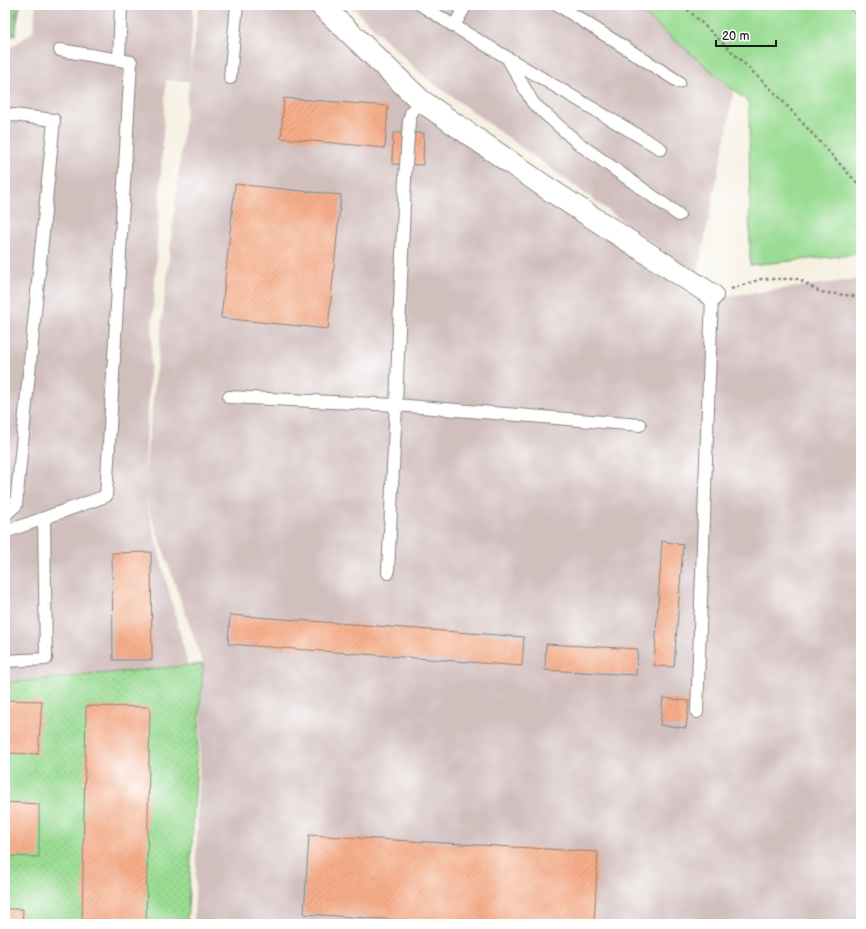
<svg xmlns="http://www.w3.org/2000/svg" width="866" height="929" viewBox="0 0 866 929" font-family="'Balsamiq Sans',sans-serif">
<defs>
<pattern id="grass-dots" width="8" height="8" patternUnits="userSpaceOnUse"><rect width="8" height="8" fill="#9adc93"/><path d="M2 2h.1M6 6h.1" fill="none" stroke="#84bc7e" stroke-width="1.8" stroke-linecap="round"/></pattern>
<pattern id="forest-firs" width="22" height="20" patternUnits="userSpaceOnUse"><rect width="22" height="20" fill="#7bbc7d"/><path d="M5 1l3.5 6h-7zM16 11l3.5 6h-7z" fill="#649866"/></pattern>
<pattern id="building-hatch" width="6" height="6" patternUnits="userSpaceOnUse"><rect width="6" height="6" fill="#f7ad89"/><path d="M-1 1l2-2M0 6l6-6M5 7l2-2" fill="none" stroke="#d39476"/></pattern>
</defs>
<rect width="100%" height="100%" fill="#fff"/>
<filter id="ink" filterUnits="userSpaceOnUse"><feTurbulence type="fractalNoise" baseFrequency=".025" numOctaves="2"/><feDisplacementMap in="SourceGraphic" scale="8" xChannelSelector="R" yChannelSelector="G"/><feConvolveMatrix kernelMatrix="1 2 1 2 8 2 1 2 1" color-interpolation-filters="sRGB"/></filter>
<filter id="wash" filterUnits="userSpaceOnUse"><feTurbulence type="fractalNoise" baseFrequency=".012" numOctaves="4" result="noise"/><feDisplacementMap in="SourceGraphic" scale="16" xChannelSelector="R" yChannelSelector="G"/><feGaussianBlur stdDeviation="0.9" result="paint"/><feColorMatrix in="noise" values="0 0 0 0 0 0 0 0 0 0 0 0 0 0 0 0 0 1.4 0 .05"/><feComposite in="paint" operator="in"/></filter>
<g filter="url(#wash)">
<rect width="100%" height="100%" fill="#f6f0e1"/>
<path fill="#d1bfbe" fill-rule="evenodd" d="M36 5H193L190 73 199 5H313L695 300 861 279V924H194L203 664 145 498 188 665 19 694H5V51L33 32ZM166 80 189 81 144 481Z
M350 5H661L736 73 729 120 697 275 422 75Z"/>
<path fill="url(#grass-dots)" stroke="#5b7c58" d="M203 664 187 924H5V683Z"/>
<path fill="url(#forest-firs)" stroke="#4c6c4c" d="M5 5H20L15 35 5 39Z"/>
<path fill="#9adc93" stroke="#5b7c58" d="M633 5H861V254L750 265 749 103Z"/>
<g id="blocks">
<path fill="url(#building-hatch)" d="M284 98 388 106 385 148 281 138Z
M393 133H424L423 165 392 164Z
M235 184 341 195 328 329 221 318Z
M662 541 683 545 674 667 654 666Z
M151 552 152 660H113L112 553Z
M230 615 524 637 522 666 228 644Z
M546 644 638 649 636 675 545 670Z
M663 698 689 701 686 728 660 725Z
M5 700 42 701 38 754 5 753Z
M86 706 150 707 146 924H82Z
M5 802 39 804V857L5 856Z
M309 835 598 852 594 924H464L304 914Z
M5 909H23L22 924H5Z"/>
</g>
</g>
<g filter="url(#ink)">
<use href="#blocks" fill-opacity="0" stroke="#89867e" stroke-width="1"/>
<g fill="none" stroke-linecap="round" stroke-linejoin="round">
<defs>
<path id="service" d="M421 5 454 26 661 149
M558 5 679 82
M856 5 861 11
M454 26 466 5
M508 59 533 103 578 143 679 215
M119 60 121 5
M230 78 237 5
M5 114 54 120 16 505 5 515
M229 397 396 405 640 425
M5 532 106 496 131 62 60 50
M388 573 396 405 405 178 409 122 411 113 420 100
M5 661 46 659 44 518
M697 712 712 295"/>
<path id="minor" d="M321 5 420 100 547 188 712 295"/>
</defs>
<use href="#service" stroke="#89867e" stroke-width="14"/>
<use href="#minor" stroke="#89867e" stroke-width="24"/>
<path stroke="#89867e" stroke-width="2.5" stroke-dasharray="3 3" stroke-linecap="butt" d="M683 5 778 96 859 185 861 186
M731 289 761 279H799L820 292 861 297"/>
<use href="#service" stroke="#fff" stroke-width="12"/>
<use href="#minor" stroke="#fff" stroke-width="22"/>
</g>
</g>
<rect width="866" height="929" fill="none" stroke="#fff" stroke-width="20"/>
<path d="M716 40v6h60v-6" fill="none" stroke="#1c1c1c" stroke-width="2"/>
<text x="722" y="40" font-size="12" fill="#1c1c1c" stroke="#ffffff" stroke-width="3" paint-order="stroke">20 m</text>
</svg>
